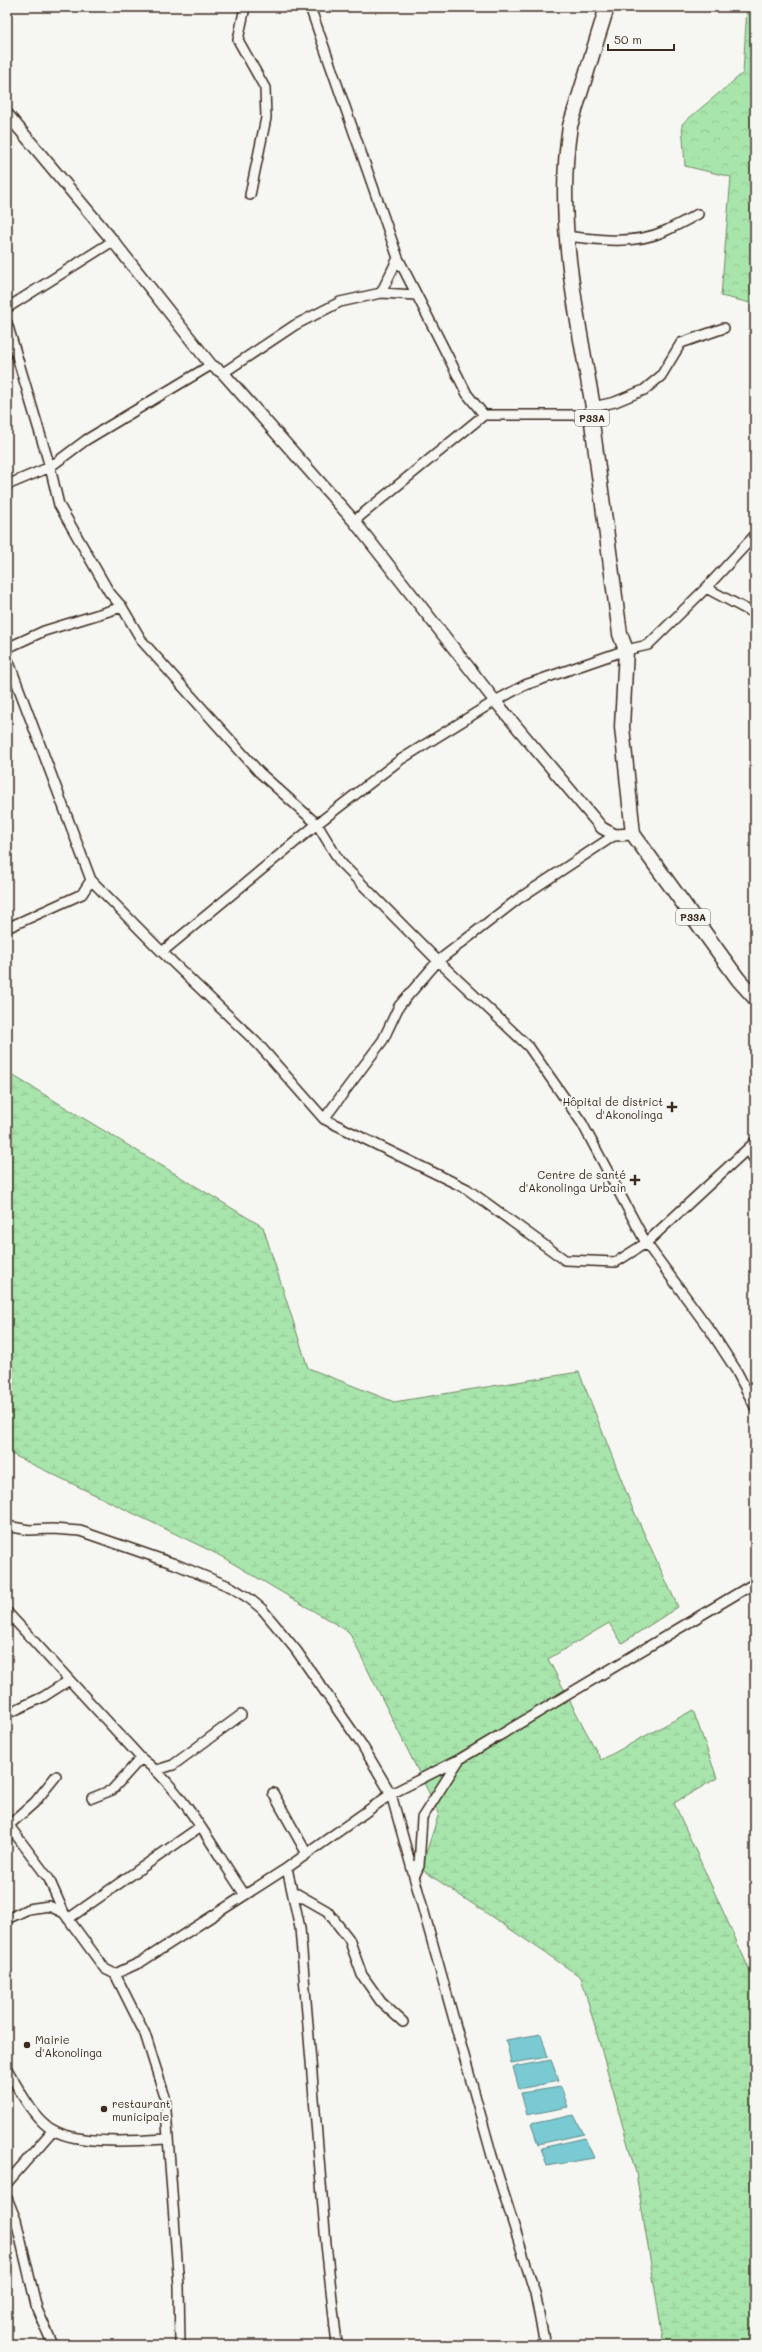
<svg xmlns="http://www.w3.org/2000/svg" width="762" height="2352" viewBox="0 0 762 2352" font-family="Mali,sans-serif">
<defs>
<pattern id="forest-crowns" width="20" height="18" patternUnits="userSpaceOnUse"><rect width="20" height="18" fill="#a8e5ac"/><path d="M2 6a3 3 0 1 1 6 0M12 15a3 3 0 1 1 6 0" fill="none" stroke="#92c594"/></pattern>
<pattern id="wetland-marsh" width="20" height="14" patternUnits="userSpaceOnUse"><rect width="20" height="14" fill="#a8e5ac"/><path d="M1 5h8M5 5V1M11 12h8M15 12V8" fill="none" stroke="#92c594"/></pattern>
</defs>
<rect width="100%" height="100%" fill="#f6f6f2"/>
<filter id="ink" filterUnits="userSpaceOnUse"><feTurbulence type="fractalNoise" baseFrequency=".025" numOctaves="2"/><feDisplacementMap in="SourceGraphic" scale="8" xChannelSelector="R" yChannelSelector="G"/><feConvolveMatrix kernelMatrix="1 2 1 2 8 2 1 2 1" color-interpolation-filters="sRGB"/></filter>
<g filter="url(#ink)">
<path fill="url(#forest-crowns)" stroke="#728865" d="M747 7H755V304L721 296 731 177 685 166 682 124 743 73Z"/>
<path fill="url(#wetland-marsh)" stroke="#728865" d="M7 1072 263 1227 308 1368 394 1402 579 1372 632 1507 678 1607 622 1643 609 1623 548 1659 601 1760 693 1710 717 1778 674 1803 755 1982V2345H664L636 2173 581 1977 421 1869 439 1813 349 1632 217 1554 7 1452Z"/>
<path fill="#79cad2" stroke="#608a8a" d="M541 2034 548 2057 511 2063 506 2040Z
M551 2060 559 2081 519 2089 513 2067Z
M561 2087 568 2107 527 2115 521 2093Z
M574 2115 584 2134 538 2144 531 2124Z
M585 2138 594 2158 547 2166 541 2148Z"/>
<g fill="none" stroke-linecap="round" stroke-linejoin="round">
<defs>
<path id="minor" d="M245 7 238 40 265 88 266 118 250 195
M310 7 398 258 467 394 484 415
M567 236C599 240 634 245 665 231 676 226 687 220 698 214
M381 293 398 258
M7 308 113 241
M7 323 50 467 59 505 109 592 122 607 142 641 259 772 317 824 340 862 438 961 529 1047 582 1123 646 1243 712 1333 736 1370 755 1407
M223 373 295 325 340 302 381 293 416 295
M593 407 615 402 644 390 661 376 681 343 724 328
M7 485 50 467 86 440 211 365
M354 521 484 415H591
M755 535 706 588 648 645 626 650 525 685 495 701 400 760 317 824 162 952 259 1045 324 1119 467 1189 565 1260 616 1262 646 1243 755 1142
M706 588 755 614
M7 648 44 631 122 607
M7 657 91 880 162 952
M7 928 82 894 91 880
M324 1119 383 1040 399 1006 438 961 518 899 615 835
M748 1149 755 1161
M7 1526 29 1530 52 1529 80 1531 175 1564 231 1587 250 1599 262 1609 296 1650 362 1745 391 1794 492 2156 535 2293 545 2345
M7 1612 141 1758C183 1789 215 1852 245 1895
M13 1711 43 1697 68 1681
M157 1770 173 1765 241 1715
M273 1793 307 1854
M92 1798 112 1790 141 1758
M7 1823 49 1879 64 1913
M7 1827 35 1802 56 1776
M287 1868 300 1928 326 2244 337 2345
M414 1877 419 1866 422 1818 459 1760
M292 1891 327 1911 349 1939 362 1975 381 2002 403 2022
M7 1919 28 1909 49 1906 64 1913 105 1969 115 1974 145 2034 165 2097 179 2286 180 2345
M68 1919 200 1827
M115 1974 141 1962 287 1868 391 1794 460 1759 755 1583
M7 2069C18 2088 34 2120 53 2130 79 2145 137 2141 167 2139
M7 2183 53 2130
M7 2198 16 2220 37 2309 53 2345"/>
<path id="tertiary" d="M7 114 113 241 211 365 223 373 354 521 495 701 602 828 615 835 633 834"/>
<path id="primary" d="M607 7 570 126C555 221 577 315 593 407L591 415 620 634 626 650 622 727 633 834 738 979 755 998"/>
</defs>
<use href="#minor" stroke="#3b2a1e" stroke-width="12"/>
<use href="#tertiary" stroke="#3b2a1e" stroke-width="14"/>
<use href="#primary" stroke="#3b2a1e" stroke-width="17"/>
<use href="#minor" stroke="#f6f6f2" stroke-width="9"/>
<use href="#tertiary" stroke="#f6f6f2" stroke-width="11"/>
<use href="#primary" stroke="#f6f6f2" stroke-width="14"/>
</g>
</g>
<g fill="#3b2a1e" stroke="#f6f6f2" stroke-width="1.5">
<path d="M670 1101h4v4h4v4h-4v4h-4v-4h-4v-4h4z"/>
<path d="M633 1174h4v4h4v4h-4v4h-4v-4h-4v-4h4z"/>
<circle cx="27" cy="2045" r="4"/>
<circle cx="104" cy="2109" r="4"/>
</g>
<g text-anchor="middle" dominant-baseline="central" stroke-width="4" stroke-linejoin="round" paint-order="stroke">
<g fill="#f6f6f2" stroke="#73675e" stroke-width="1">
<rect x="575" y="410" width="34" height="16" rx="3"/>
<rect x="676" y="909" width="34" height="16" rx="3"/>
</g>
<g font-size="10" font-weight="bold" fill="#3b2a1e">
<text x="592" y="418">P33A</text>
<text x="693" y="917">P33A</text>
</g>
<g font-size="11" fill="#3b2a1e" stroke="#f6f6f2" text-anchor="end">
<text x="663" y="1101">Hôpital de district<tspan x="663" dy="13">d'Akonolinga</tspan></text>
<text x="626" y="1174">Centre de santé<tspan x="626" dy="13">d'Akonolinga Urbain</tspan></text>
<text x="35" y="2039" text-anchor="start">Mairie<tspan x="35" dy="13">d'Akonolinga</tspan></text>
<text x="112" y="2103" text-anchor="start">restaurant<tspan x="112" dy="13">municipale</tspan></text>
</g>
</g>
<rect width="762" height="2352" fill="none" stroke="#f6f6f2" stroke-width="24"/>
<rect x="12" y="12" width="738" height="2328" fill="none" stroke="#3b2a1e" stroke-width="1.5" filter="url(#ink)"/>
<path d="M608 44v6h66v-6" fill="none" stroke="#3b2a1e" stroke-width="2"/>
<text x="614" y="44" font-size="12" fill="#3b2a1e" stroke="#f6f6f2" stroke-width="3" paint-order="stroke">50 m</text>
</svg>
